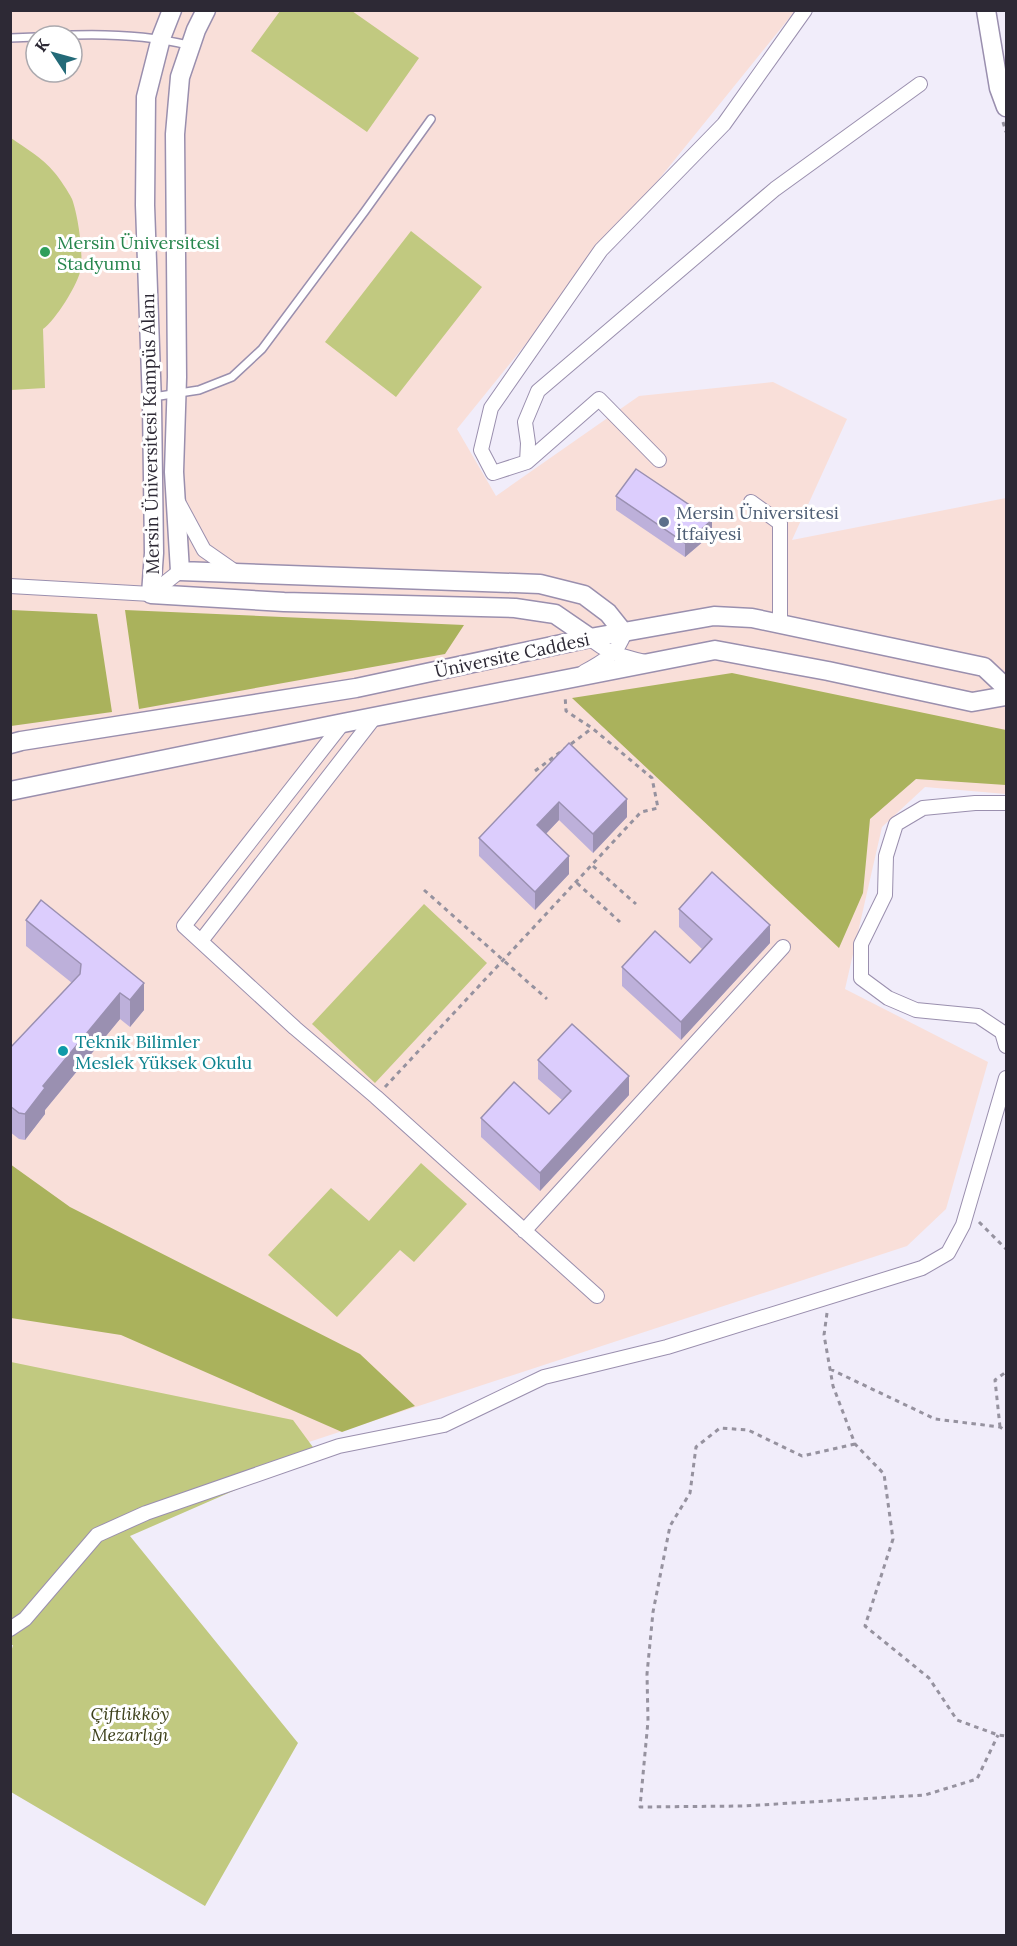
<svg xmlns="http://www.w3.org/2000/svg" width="1017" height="1946" viewBox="0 0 1017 1946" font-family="Lora,serif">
<rect width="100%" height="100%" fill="#f1edfa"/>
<path fill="#f9dfd9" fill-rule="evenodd" d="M11 11H795L457 429 496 496 639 396 773 382 847 419 792 540 1006 498V794L925 787 882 827 845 989 988 1062 946 1209 907 1246 95 1512 11 1596ZM36 36H72V72H36Z"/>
<path fill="#c1c980" d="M352 11 419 58 367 132 251 51 280 11Z
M11 138C25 148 43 158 54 172 60 179 68 191 72 199 78 215 83 251 81 268 79 283 55 321 43 329L45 388 11 390Z
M411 231 482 287 396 397 325 342Z
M424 904 487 963 375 1083 312 1024Z
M421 1163 467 1204 414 1262 400 1250 337 1317 268 1255 331 1188 369 1221Z
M11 1362 293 1420 318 1454 130 1536 298 1743 205 1906 11 1792 10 1656 13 1645H10Z"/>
<path fill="#aab25c" d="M11 610 97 614 112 712 11 726Z
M125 610 464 625 445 654 139 709Z
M732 673 1006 730V785L916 779 870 819 863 893 839 948 572 698Z
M10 1164 70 1207 360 1354 415 1406 342 1432 121 1335 11 1318Z"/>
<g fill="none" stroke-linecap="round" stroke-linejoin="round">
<defs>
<path id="lane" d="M52 36C99 33 143 34 188 45
M10 38 36 37
M153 397 199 390 232 377 262 349 365 211 431 119"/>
<path id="street" d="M659 460 599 399 527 462 493 473 481 450 491 408 601 250 724 124 805 10
M527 462 528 443 525 422 538 391 775 189 920 84
M177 500 204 550 237 573
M751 502 780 523V624
M10 586 151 594 180 571
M590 638C606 653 624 657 645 662
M584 672C601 663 619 653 624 633
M343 723 184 926 295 1028 376 1097 597 1296
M1006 803H975L923 808 896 824 886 856 885 895 861 944V978L888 998 916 1010 978 1016 1002 1032 1006 1046
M201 941 374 718
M524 1231 783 947
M10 1629 25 1619 97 1535 146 1513 339 1446 444 1425 544 1377 667 1347 922 1268 948 1253 963 1225 1006 1078"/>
<path id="secondary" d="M172 10 161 38 146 97 145 205 152 404 154 553 151 594 284 602 515 608 555 614 590 638
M206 10 196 30 180 77 175 134 177 377 174 472 180 571 540 584 584 595 608 613 624 633
M986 10 999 88 1006 107
M10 744 21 741 356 688 590 638 714 616 752 618 984 667 1001 683 1006 684
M10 791 343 723 715 650 828 671 972 702 1006 696"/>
</defs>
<use href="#lane" stroke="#9a8fae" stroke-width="10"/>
<use href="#street" stroke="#9a8fae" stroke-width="16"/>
<use href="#secondary" stroke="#9a8fae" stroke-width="21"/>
<path stroke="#96929f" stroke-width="3" stroke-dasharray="4.5 4.5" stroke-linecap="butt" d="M1003 122 1006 132
M535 771 591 729
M593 866 636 904
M577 883 620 922
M424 890 547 999
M385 1087 641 812 658 808 652 778 592 728 566 711 565 695
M979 1222 1006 1249
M827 1313 824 1335 833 1386 855 1444 884 1474 893 1539 865 1626 929 1678 957 1720 998 1735 1006 1736
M830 1369 935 1419 1000 1427 1006 1431
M1000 1427 995 1380 1006 1372
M855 1444 802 1456 748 1430 720 1428 696 1447 690 1493 670 1526 653 1612 647 1674 648 1721 640 1807 743 1806 925 1795 977 1779 998 1735"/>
<use href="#lane" stroke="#fff" stroke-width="7"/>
<use href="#street" stroke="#fff" stroke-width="14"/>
<use href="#secondary" stroke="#fff" stroke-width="18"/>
</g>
<path fill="#bdb0da" d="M616 496 712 534 685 557 616 510Z
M569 743 627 817 593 853 559 820 546 834 569 874 535 910 479 856V838Z
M679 909 770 943 681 1040 622 986V967L690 963 702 949 679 927Z
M26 920 144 1010 130 1027 120 1019 45 1110V1114L25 1140 19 1139 10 1132V1048L72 983 26 946Z
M538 1060 629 1095 540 1191 481 1137V1118L549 1114 562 1100 538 1079Z"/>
<path fill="#9a90b1" d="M712 520V534L685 557V543Z
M627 799V817L593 853V834Z
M559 802V820L537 843V825Z
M569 856V874L535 910V892Z
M770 925V943L681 1040V1022Z
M144 983V1010L130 1027V1000Z
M120 993V1019L45 1110V1114L25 1140V1114L43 1086Z
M629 1076V1095L540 1191V1173Z"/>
<path fill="#dccdfd" stroke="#9a90b1" stroke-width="1.5" d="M636 469 712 520 685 543 616 496Z
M569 743 627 799 593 834 559 802 537 825 569 856 535 892 479 838Z
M712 872 770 925 681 1022 622 967 655 931 690 963 712 939 679 909Z
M41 900 144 983 130 1000 120 993 43 1086 45 1088 25 1114 19 1113 10 1106V1048L80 974 81 964 26 920Z
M572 1024 629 1076 540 1173 481 1118 514 1082 549 1114 571 1091 538 1060Z"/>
<circle fill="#2e9e5b" stroke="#fff" stroke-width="2" cx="45" cy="252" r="6"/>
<circle fill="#5c6f8a" stroke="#fff" stroke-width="2" cx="664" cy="522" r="6"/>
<circle fill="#0f9aa8" stroke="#fff" stroke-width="2" cx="63" cy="1051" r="6"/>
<g text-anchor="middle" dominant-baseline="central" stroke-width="6" stroke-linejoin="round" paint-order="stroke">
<g font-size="18" fill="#27864d" stroke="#fff" text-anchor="start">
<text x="57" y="242">Mersin Üniversitesi<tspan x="57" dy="21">Stadyumu</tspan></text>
</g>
<g font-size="18" fill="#2d2935" stroke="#fff">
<text transform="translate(150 434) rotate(-91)">Mersin Üniversitesi Kampüs Alanı</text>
<text transform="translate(512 655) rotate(-12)">Üniversite Caddesi</text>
</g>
<g font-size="18" fill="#4e5e75" stroke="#fff" text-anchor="start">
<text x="676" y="512">Mersin Üniversitesi<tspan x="676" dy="21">İtfaiyesi</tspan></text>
</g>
<g font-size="18" fill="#0d838f" stroke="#fff" text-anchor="start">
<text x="75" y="1041">Teknik Bilimler<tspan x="75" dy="21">Meslek Yüksek Okulu</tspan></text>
</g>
<g font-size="18" font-style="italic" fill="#3d401b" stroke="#fff">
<text x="130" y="1713">Çiftlikköy<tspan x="130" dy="21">Mezarlığı</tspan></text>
</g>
</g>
<rect width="1017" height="1946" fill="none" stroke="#2d2935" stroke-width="24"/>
<g transform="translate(54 54) rotate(306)"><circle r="28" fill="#ffffff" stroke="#aba9ae" stroke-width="1.5"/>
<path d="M0-4.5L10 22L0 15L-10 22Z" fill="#236a78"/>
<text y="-9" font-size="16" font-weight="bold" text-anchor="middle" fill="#2d2935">K</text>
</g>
</svg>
